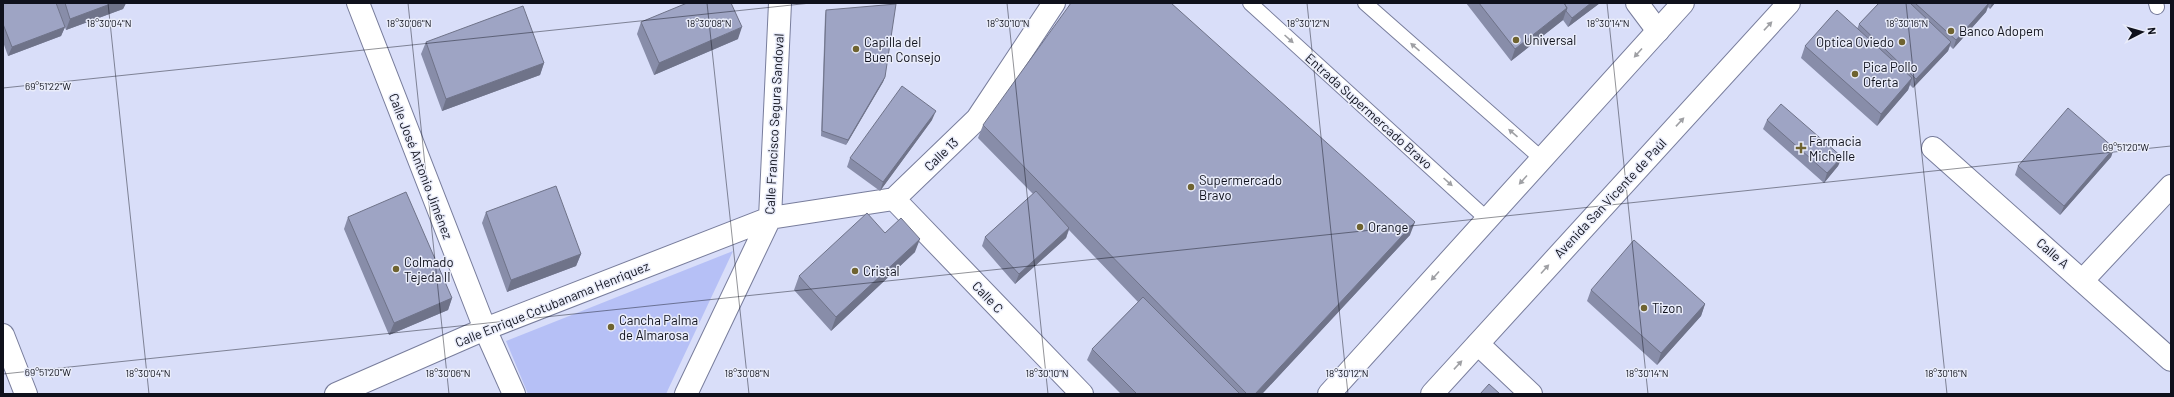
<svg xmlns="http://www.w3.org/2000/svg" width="2174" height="397" viewBox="0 0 2174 397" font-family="Barlow,sans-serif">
<rect width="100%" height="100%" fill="#d9def9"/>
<path fill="#b6c0f6" d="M733 251 666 394H528L506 341Z"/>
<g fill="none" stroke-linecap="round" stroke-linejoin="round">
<defs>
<path id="lane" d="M1250 3 1487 219
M1365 3 1542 159
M2156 3 2157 7"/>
<path id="street" d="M358 3 485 329 514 394
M1637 3 1658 31
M1933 148 2171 360
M894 199 1082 394
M2083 280 2171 186
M3 335 26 394
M1478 344 1531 394
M336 394 485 329 770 218 894 199 977 119 1054 3
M686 394 770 218 780 3"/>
<path id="primary" d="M1329 394 1683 3
M1432 394 1789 3"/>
</defs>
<use href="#lane" stroke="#787d9c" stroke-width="16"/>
<use href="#street" stroke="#787d9c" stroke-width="24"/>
<use href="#primary" stroke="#787d9c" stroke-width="24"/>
<use href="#lane" stroke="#fff" stroke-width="14"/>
<use href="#street" stroke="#fff" stroke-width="22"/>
<use href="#primary" stroke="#fff" stroke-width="22"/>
</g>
<path fill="#888da9" d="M3 3 65 27 61 36 8 56 3 42Z
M56 3H126L123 9 66 30Z
M1466 3H1600L1568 27 1563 20 1511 61Z
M1879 3H1995L1990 9 1988 7 1986 12 1953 49 1950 46 1948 51 1913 88 1910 85 1908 90 1877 126 1801 58 1805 46 1857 29 1859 24Z
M826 10 885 77 883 82 846 145 821 136 825 15Z
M641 22 738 39 654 75 637 34Z
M426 42 544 63 540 75 442 111 421 54Z
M932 120 880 191 847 167 850 158Z
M1767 120 1842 157 1838 166 1824 183 1763 129Z
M983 125 1410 235 1262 394H1121L1087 360 1092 349 1138 302 1069 230 1066 238 1015 284 982 246 985 237 1033 194 978 138Z
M2114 148 2111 157 2060 215 2015 175 2018 166Z
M486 212 581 254 576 266 507 292 482 223Z
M348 217 452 298 448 310 389 335 344 229Z
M885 233 915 252 831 331 794 290 799 276Z
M1591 290 1705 304 1701 316 1657 365 1587 301Z"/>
<path fill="#6f7389" d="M113 3H126L123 9 66 30 70 19Z
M1591 3H1600L1568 27 1572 18Z
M1989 3 1986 12 1953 49 1956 40Z
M1992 3H1995L1990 9Z
M1567 8 1563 20 1511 61 1515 49Z
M65 27 61 36 8 56 12 47Z
M742 27 738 39 654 75 659 63Z
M1951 42 1948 51 1913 88 1916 79Z
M544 63 540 75 442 111 446 99Z
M885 77 883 82 846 145 848 140Z
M1912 78 1908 90 1877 126 1881 114Z
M936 111 932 120 880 191 883 182Z
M2114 148 2111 157 2060 215 2064 206Z
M1842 157 1838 166 1824 183 1827 173Z
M1415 222 1410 235 1262 394H1255Z
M1069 228 1066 238 1015 284 1019 274Z
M920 239 915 252 831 331 836 317Z
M581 254 576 266 507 292 511 280Z
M452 298 448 310 389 335 394 323Z
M1705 304 1701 316 1657 365 1661 353Z"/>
<path fill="#9ea4c4" stroke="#6f7389" d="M3 3H56L65 27 12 47 3 24Z
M65 3H113L70 19Z
M687 3H731L742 27 659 63 641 22Z
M1071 3H1171L1415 222 1255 394H1247L983 125Z
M1479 3H1564L1567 8 1515 49Z
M1564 3H1591L1572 18 1566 11 1567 8Z
M1879 3H1910L1951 42 1916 79 1859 24Z
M1915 3H1989L1956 40Z
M896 4 885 77 848 140 822 131 826 10Z
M523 6 544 63 446 99 426 42Z
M1837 10 1912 78 1881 114 1805 46Z
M902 86 936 111 883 182 850 158Z
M1781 104 1842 157 1827 173 1767 120Z
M2068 108 2114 148 2064 206 2018 166Z
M556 186 581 254 511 280 486 212Z
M1036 191 1069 228 1019 274 985 237Z
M406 192 452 298 394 323 348 217Z
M867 213 885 233 901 218 920 239 836 317 799 276Z
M1634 240 1705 304 1661 353 1591 290Z
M1143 297 1240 394H1137L1092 349Z
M1489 384 1500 394H1480Z"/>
<defs><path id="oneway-solid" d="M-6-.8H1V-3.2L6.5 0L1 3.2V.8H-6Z"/></defs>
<g fill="#9fa0a4">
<use href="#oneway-solid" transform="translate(1768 26) rotate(-47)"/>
<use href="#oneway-solid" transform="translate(1289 39) rotate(42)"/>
<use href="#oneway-solid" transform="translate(1415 47) rotate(-139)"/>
<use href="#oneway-solid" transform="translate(1638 53) rotate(132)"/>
<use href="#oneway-solid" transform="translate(1680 122) rotate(-47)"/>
<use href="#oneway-solid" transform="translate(1513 133) rotate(-139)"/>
<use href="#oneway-solid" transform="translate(1523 180) rotate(132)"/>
<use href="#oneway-solid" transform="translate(1448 182) rotate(42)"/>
<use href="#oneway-solid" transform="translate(1545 269) rotate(-48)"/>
<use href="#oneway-solid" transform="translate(1435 276) rotate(132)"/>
<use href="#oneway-solid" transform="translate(1458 365) rotate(-47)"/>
</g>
<path fill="none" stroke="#0f111c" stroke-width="1" stroke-opacity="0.45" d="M108 3 149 394M408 3 449 394M707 3 749 394M1007 3 1048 394M1307 3 1348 394M1607 3 1648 394M1906 3 1947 394M3 88 811 3M3 374 2171 146"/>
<g fill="#6f6330" stroke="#e9ecfa" stroke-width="1.5">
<circle cx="1951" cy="31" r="4"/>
<circle cx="1516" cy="40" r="4"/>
<circle cx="1902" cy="42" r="4"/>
<circle cx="856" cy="49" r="4"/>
<circle cx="1855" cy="74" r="4"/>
<path d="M1799 142h4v4h4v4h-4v4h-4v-4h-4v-4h4z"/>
<circle cx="1191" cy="187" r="4"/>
<circle cx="1360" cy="227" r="4"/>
<circle cx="396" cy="269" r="4"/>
<circle cx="855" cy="271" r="4"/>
<circle cx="1644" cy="308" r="4"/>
<circle cx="611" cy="327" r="4"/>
</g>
<g text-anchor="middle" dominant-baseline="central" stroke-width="3" stroke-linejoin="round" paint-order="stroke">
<g font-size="13" fill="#0f111c" stroke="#e9ecfa" text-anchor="start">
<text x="1959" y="31">Banco Adopem</text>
<text x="1524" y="40">Universal</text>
<text x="864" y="42">Capilla del<tspan x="864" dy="15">Buen Consejo</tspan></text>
<text x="1894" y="42" text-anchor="end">Optica Oviedo</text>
<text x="1863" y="67">Pica Pollo<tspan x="1863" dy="15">Oferta</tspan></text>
<text x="1809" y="141">Farmacia<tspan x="1809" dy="15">Michelle</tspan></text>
<text x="1199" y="180">Supermercado<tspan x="1199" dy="15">Bravo</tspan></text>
<text x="1368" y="227">Orange</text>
<text x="404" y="262">Colmado<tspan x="404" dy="15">Tejeda II</tspan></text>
<text x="863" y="271">Cristal</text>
<text x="1652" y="308">Tizon</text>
<text x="619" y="320">Cancha Palma<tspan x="619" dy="15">de Almarosa</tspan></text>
</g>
<g font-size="13" fill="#0f111c" stroke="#e9ecfa">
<text transform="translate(1369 111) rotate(42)">Entrada Supermercado Bravo</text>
<text transform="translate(774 124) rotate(-87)">Calle Francisco Segura Sandoval</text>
<text transform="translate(941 154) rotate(-44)">Calle 13</text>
<text transform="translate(421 166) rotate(69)">Calle José Antonio Jiménez</text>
<text transform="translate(1610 198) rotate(-47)">Avenida San Vicente de Paúl</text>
<text transform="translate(2053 253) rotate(41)">Calle A</text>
<text transform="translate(988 297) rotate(46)">Calle C</text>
<text transform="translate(552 304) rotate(-22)">Calle Enrique Cotubanama Henriquez</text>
</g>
</g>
<g font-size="10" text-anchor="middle" fill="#0f111c" stroke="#e9ecfa" stroke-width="3" stroke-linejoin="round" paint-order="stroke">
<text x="109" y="27">18°30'04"N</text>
<text x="409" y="27">18°30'06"N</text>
<text x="709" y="27">18°30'08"N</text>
<text x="1008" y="27">18°30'10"N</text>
<text x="1308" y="27">18°30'12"N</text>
<text x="1608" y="27">18°30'14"N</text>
<text x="1907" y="27">18°30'16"N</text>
<text x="48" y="90">69°51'22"W</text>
<text x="2126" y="151">69°51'20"W</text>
<text x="48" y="376">69°51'20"W</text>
<text x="148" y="377">18°30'04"N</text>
<text x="448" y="377">18°30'06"N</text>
<text x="747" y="377">18°30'08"N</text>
<text x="1047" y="377">18°30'10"N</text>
<text x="1347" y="377">18°30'12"N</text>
<text x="1647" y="377">18°30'14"N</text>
<text x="1946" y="377">18°30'16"N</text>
</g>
<rect width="2174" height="397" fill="none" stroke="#0f111c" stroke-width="8"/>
<g transform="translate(2142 32) rotate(84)" stroke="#e9ecfa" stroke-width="3" paint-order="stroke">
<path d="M0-3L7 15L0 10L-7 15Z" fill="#0f111c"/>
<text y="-6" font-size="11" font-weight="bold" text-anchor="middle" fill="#0f111c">N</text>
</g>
</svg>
